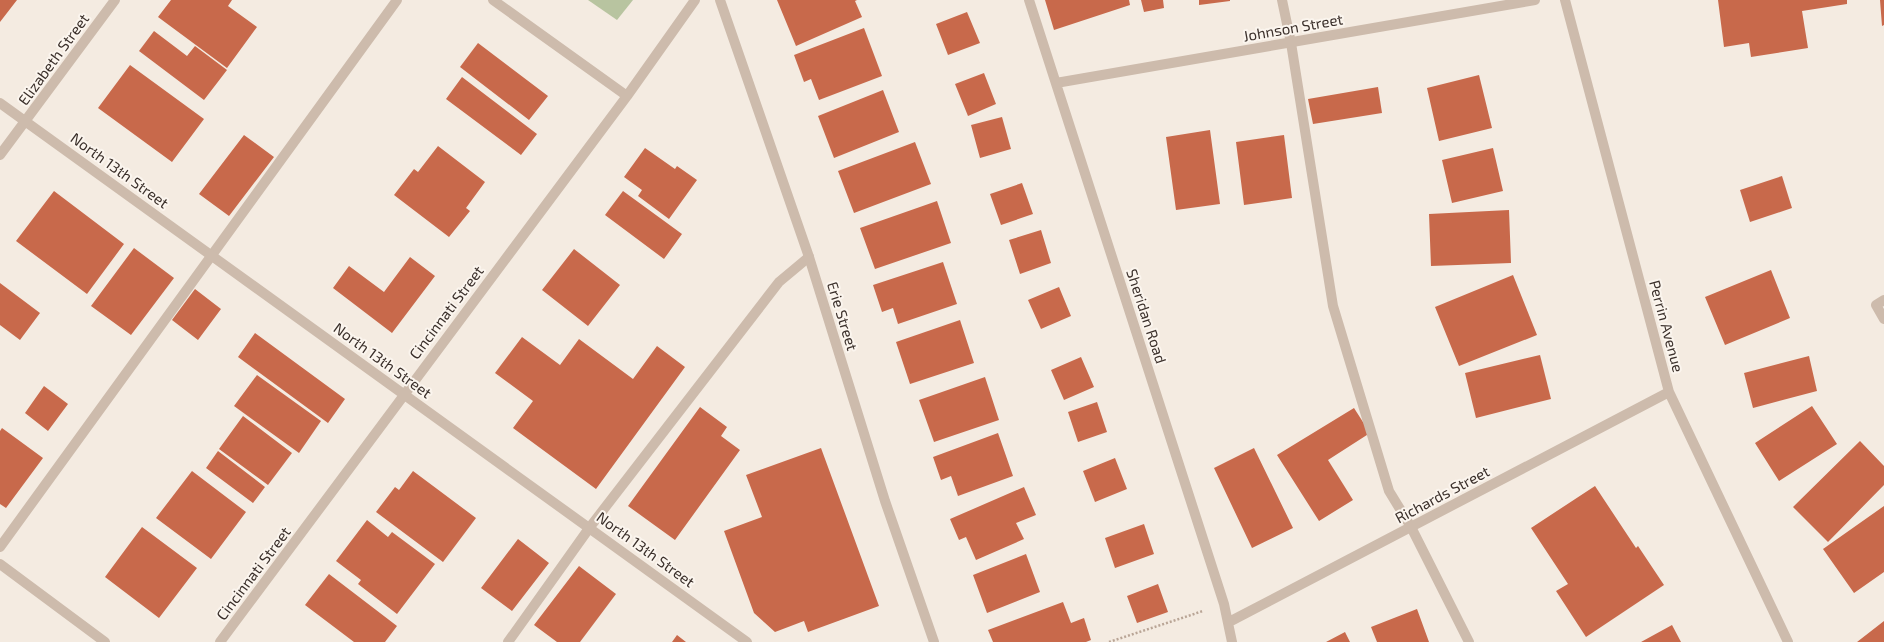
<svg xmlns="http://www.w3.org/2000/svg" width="1884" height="642" viewBox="0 0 1884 642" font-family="'Exo 2',sans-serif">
<rect width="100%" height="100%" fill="#f4ebe1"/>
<path fill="#b8c4a0" d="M588 0H633L617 20Z"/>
<path fill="#c8694b" d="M0 0H17L0 22Z
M171 0H232L228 6 257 27 227 68 158 17Z
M777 0H857L855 1 862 17 796 46Z
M1045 0H1129L1130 5 1054 30Z
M1141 0H1163L1164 8 1144 12Z
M1199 0H1230V1L1199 5Z
M1718 0H1847V4L1802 11 1808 48 1751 57 1749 43 1724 47Z
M1880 0H1884V25L1882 26Z
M967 12 980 43 948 55 936 24Z
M864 28 882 76 819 100 811 79 804 82 794 55Z
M154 31 187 56 195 46 227 70 204 100 139 51Z
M478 43 548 96 529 120 460 67Z
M130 65 204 119 172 162 98 108Z
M984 73 996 104 968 116 955 84Z
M1479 75 1492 128 1439 141 1427 88Z
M462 77 537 134 521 155 446 99Z
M1378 87 1382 113 1313 124 1308 99Z
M883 90 899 132 834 158 818 116Z
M1002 117 1011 149 980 158 971 125Z
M1210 130 1220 204 1176 210 1166 137Z
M244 135 274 157 229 216 199 194Z
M1284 135 1292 198 1244 205 1236 142Z
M915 142 931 184 854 213 838 171Z
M438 146 485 182 466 208 470 211 449 237 394 195 414 169 418 172Z
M645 148 675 169 677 166 697 180 669 219 638 196 642 190 624 177Z
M1493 148 1503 191 1452 203 1442 160Z
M1782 176 1792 208 1750 222 1740 190Z
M1022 183 1033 214 1001 225 990 194Z
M54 191 124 244 87 294 16 241Z
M623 191 682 234 664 259 605 215Z
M937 201 951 243 875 269 860 228Z
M1509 210 1511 263 1431 266 1429 214Z
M1041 230 1051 263 1020 274 1009 240Z
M134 248 174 278 131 335 91 306Z
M574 249 620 285 588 326 542 290Z
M410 257 435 276 392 333 333 288 349 266 384 292Z
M943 262 957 304 898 324 893 308 882 312 873 285Z
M1771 270 1790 318 1725 345 1705 297Z
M1513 275 1537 335 1459 366 1435 307Z
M0 283 40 313 20 340 0 325Z
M1059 287 1071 316 1041 329 1028 300Z
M195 289 221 309 198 340 172 320Z
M960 320 974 363 910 384 896 342Z
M255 333 345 399 328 423 238 357Z
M522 337 560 365 579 339 633 379 657 346 685 367 596 489 513 428 533 401 495 373Z
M1540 355 1551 399 1476 418 1465 373Z
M1809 356 1817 391 1753 408 1744 373Z
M1081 357 1094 387 1064 400 1051 370Z
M257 375 321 421 299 453 234 406Z
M985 377 999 420 934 442 919 400Z
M44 386 68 404 48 431 25 413Z
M1097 402 1107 432 1078 442 1068 412Z
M1812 406 1837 444 1779 481 1755 443Z
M700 407 727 427 721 436 740 450 675 540 628 506Z
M1354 408 1370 433 1328 460 1353 500 1319 521 1277 455Z
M243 416 292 453 268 485 219 449Z
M2 428 43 458 6 508 0 504V431Z
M998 433 1013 476 958 496 951 476 941 480 933 457Z
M1860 441 1884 466V485L1828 542 1793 507Z
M821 448 879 606 808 632 804 621 775 632 754 613 724 531 762 517 746 475Z
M1254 448 1293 528 1252 548 1214 468Z
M218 451 265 487 253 503 206 468Z
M1115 458 1127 489 1095 502 1083 471Z
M192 471 246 512 211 559 156 518Z
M413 471 476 518 443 562 376 512 395 487 399 490Z
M1595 486 1636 548 1638 546 1664 585 1586 637 1556 591 1568 584 1531 528Z
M1024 487 1036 515 1016 523 1024 539 976 560 966 537 959 540 950 519Z
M1884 506V572L1854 593 1823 549Z
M367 520 388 537 392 532 435 564 397 614 358 584 361 580 336 561Z
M1144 524 1154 554 1115 568 1105 538Z
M142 527 197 568 159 618 105 577Z
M518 539 549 563 512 611 481 588Z
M1026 554 1040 592 987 613 973 575Z
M579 566 616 594 580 642H557L534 625Z
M329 574 397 626 385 642H354L305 605Z
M1158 584 1168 612 1137 623 1127 596Z
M1063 602 1071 623 1084 618 1091 640 1086 642H993L988 630Z
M1417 609 1429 642H1377L1371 627Z
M1884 621V642H1857Z
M1672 625 1681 642H1641Z
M1345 632 1350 642H1326Z
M677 635 686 642H672Z"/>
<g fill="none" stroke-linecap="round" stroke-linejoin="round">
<path stroke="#b9a596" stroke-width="2.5" stroke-dasharray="2 2" stroke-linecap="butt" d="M1109 642 1203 611"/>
<path stroke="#cdbbac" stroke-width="10" d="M1282 0 1291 43 1333 306 1389 491 1411 527 1469 642
M1884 300 1876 305 1884 319
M0 547 397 0
M508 642 590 527 779 282 809 257"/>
<path stroke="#cdbbac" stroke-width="10" d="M493 0 627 96
M1029 0 1224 604 1232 642
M1565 0 1669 392 1788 642
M1056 83 1535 0
M0 103 747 642
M0 155 115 0
M0 564 105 642
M1229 622 1669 392
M220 642 627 96 695 0"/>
<path stroke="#cdbbac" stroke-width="10" d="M720 0 809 257 885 501 934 642"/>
</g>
<g text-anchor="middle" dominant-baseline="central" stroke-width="4" stroke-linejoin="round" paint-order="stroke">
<g font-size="15" fill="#3b302b" stroke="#fbf5ee">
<text transform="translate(1293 27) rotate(-10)">Johnson Street</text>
<text transform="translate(53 59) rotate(-54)">Elizabeth Street</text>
<text transform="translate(120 170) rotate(36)">North 13th Street</text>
<text transform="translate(446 312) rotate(-53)">Cincinnati Street</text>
<text transform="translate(843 316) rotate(73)">Erie Street</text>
<text transform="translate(1147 316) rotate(72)">Sheridan Road</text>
<text transform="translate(1667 326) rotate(75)">Perrin Avenue</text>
<text transform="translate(383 360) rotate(36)">North 13th Street</text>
<text transform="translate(1442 494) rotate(-28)">Richards Street</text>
<text transform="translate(646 549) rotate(36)">North 13th Street</text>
<text transform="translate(253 573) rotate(-53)">Cincinnati Street</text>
</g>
</g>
</svg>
